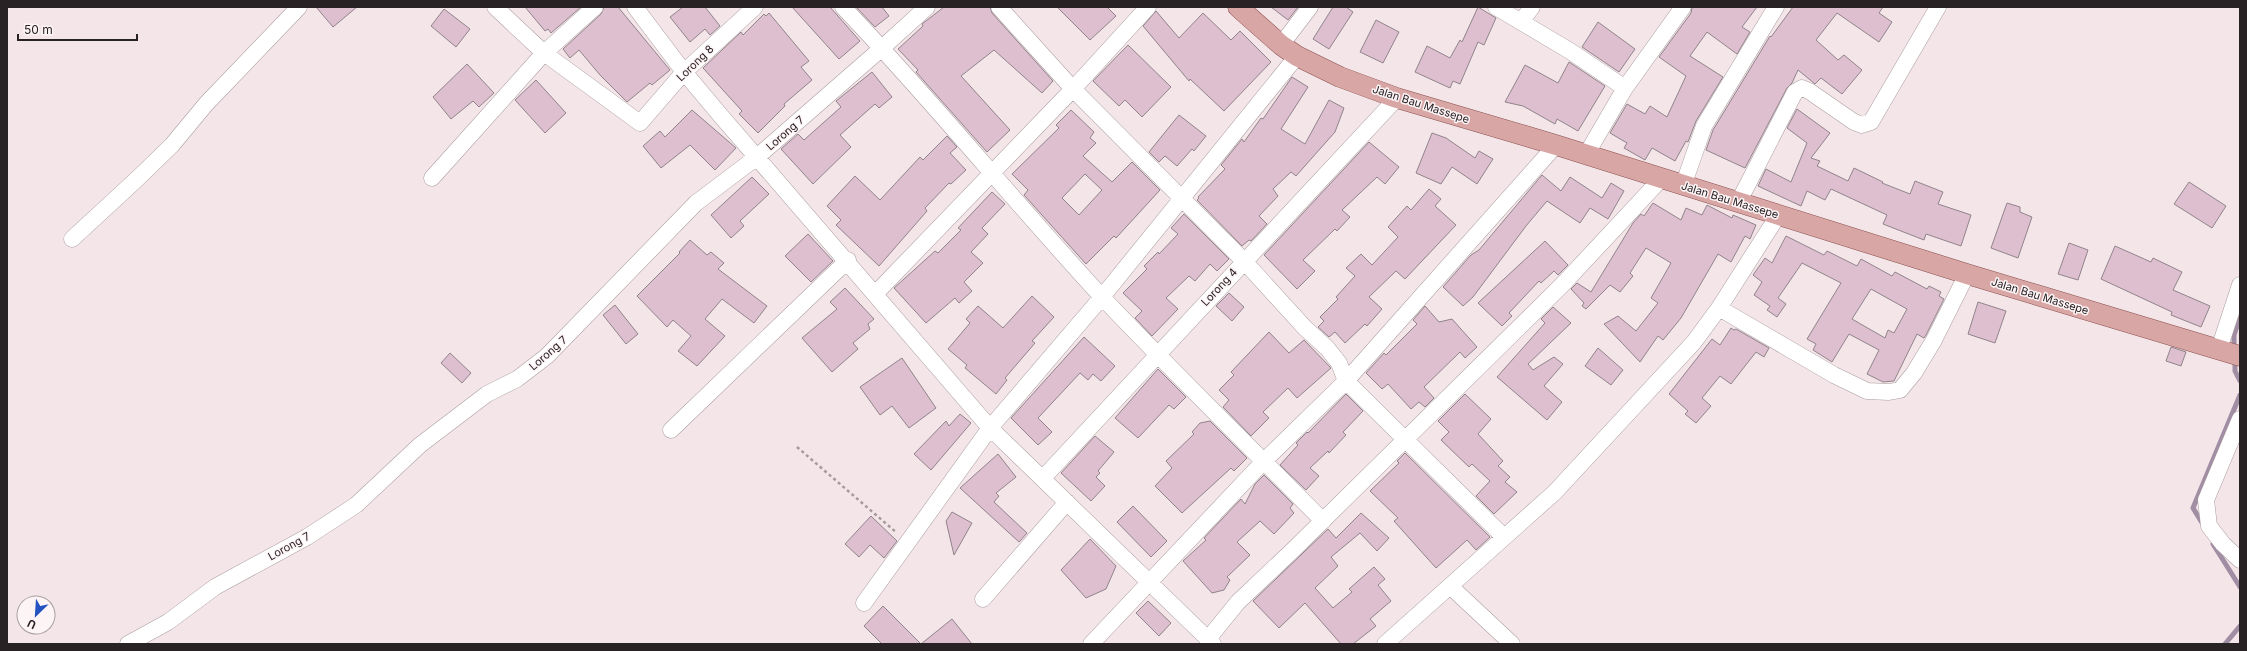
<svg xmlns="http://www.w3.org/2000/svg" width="2247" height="651" viewBox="0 0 2247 651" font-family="Inter,sans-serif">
<rect width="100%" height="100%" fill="#f4e5e8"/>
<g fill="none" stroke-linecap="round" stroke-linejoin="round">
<path stroke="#a18da4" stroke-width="5" d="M2234 349V335L2240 318
M2235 359V371L2240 381
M2204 526 2193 508 2240 395
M2213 544 2240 587
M2225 644 2240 626"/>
</g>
<path fill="#ddbfd0" stroke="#90848a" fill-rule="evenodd" d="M316 7H357L333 27Z
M525 7H581L551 33 548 29 545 31Z
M604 7H618L670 70 652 85 650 83 627 102 600 75 579 50 570 58 563 49 601 14Z
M683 7H705L720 26 710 35 705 29 690 42 670 17Z
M792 7H830L860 41 839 59Z
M856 7H882L889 16 875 27Z
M944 7H990L992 13 1053 81 1042 93 994 50 961 76 1010 130 987 152 916 72 918 70 898 49 923 26 922 24Z
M1057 7H1107L1116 16 1090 40Z
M1271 7H1298L1288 20Z
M1333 7H1346L1353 12 1329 49 1313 39Z
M1478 7 1496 18 1484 45 1478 42 1460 84 1453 81 1450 88 1415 72 1427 46 1450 58 1460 40 1462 42Z
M1692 7H1757L1742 27 1750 32 1737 54 1707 32 1690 56 1723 77 1696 121 1688 142 1686 141 1675 161 1652 148 1645 160 1624 148 1627 143 1610 133 1627 104 1645 114 1650 106 1667 117 1686 76 1659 57 1691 13Z
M1793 7H1883L1879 13 1892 22 1879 42 1837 13 1816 40 1838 60 1844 55 1862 70 1842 94 1821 78 1815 84 1798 70 1792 83 1787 88 1745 168 1706 150 1713 130 1770 36 1771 37Z
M444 9 470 29 456 47 431 26Z
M1156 11 1179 38 1203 13 1231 40 1240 31 1271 62 1224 111 1190 79 1189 81 1143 26Z
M769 13 809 61 801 67 812 80 784 104 785 106 758 133 739 114 742 111 703 68 741 32 743 35 764 14 766 16Z
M1376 20 1399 32 1383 63 1360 52Z
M1598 22 1635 49 1619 72 1582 47Z
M1128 45 1171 87 1142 117 1125 100 1119 106 1093 81Z
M1569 62 1605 86 1578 131 1557 119 1555 124 1523 106 1505 102 1525 65 1558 83Z
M467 64 494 93 479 107 473 101 451 119 433 97Z
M872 72 892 97 879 108 875 104 840 135 851 147 813 184 781 149 798 134 804 140 841 107 836 101Z
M1292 77 1308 87 1281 129 1305 144 1329 100 1344 108 1335 132 1296 176 1291 172 1273 189 1278 196 1259 216 1267 224 1251 241 1249 240 1242 246 1197 200 1199 198 1198 197 1225 169 1221 165 1242 139 1244 142 1261 118 1263 119Z
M536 80 566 113 545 133 515 100Z
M1797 109 1830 133 1811 158 1820 161 1817 166 1848 181 1854 168 1883 182 1882 183 1910 194 1915 181 1943 192 1938 204 1971 215 1961 246 1926 234 1924 240 1883 224 1887 215 1831 189 1825 200 1807 191 1801 206 1758 186 1766 169 1791 182 1807 143 1787 128Z
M692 110 736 148 715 170 690 145 661 168 643 146 660 131 665 137Z
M1071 110 1094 132 1090 138 1096 143 1083 156 1103 174 1112 182 1132 162 1160 190 1116 238 1114 236 1086 264 1024 195 1028 190 1012 174 1059 128 1056 125ZM1085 174 1102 190 1079 215 1062 198Z
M1179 115 1206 136 1194 151 1192 149 1177 166 1165 156 1159 162 1149 152Z
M1432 133 1446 138 1475 158 1479 151 1493 159 1477 184 1452 167 1441 184 1416 173Z
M947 136 957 147 950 153 966 170 951 184 949 183 925 208 927 211 879 266 836 225 841 220 827 206 855 176 880 200 920 157 923 160Z
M1369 142 1399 167 1385 184 1377 177 1342 210 1350 217 1337 231 1335 229 1303 260 1315 271 1297 289 1264 255Z
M1542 175 1561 191 1570 177 1602 198 1611 183 1624 191 1608 219 1590 208 1580 223 1547 201 1526 226 1473 297 1463 306 1443 287 1471 255 1479 250Z
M752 177 769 194 740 221 744 226 731 238 711 215Z
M2189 182 2226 206 2212 228 2174 204Z
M1429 189 1441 199 1435 206 1456 225 1405 279 1396 271 1369 297 1382 309 1367 326 1365 324 1345 343 1335 332 1329 337 1318 327 1324 321 1320 317 1338 299 1336 297 1355 276 1346 268 1361 254 1372 265 1398 237 1388 227 1407 206 1411 210Z
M992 192 1005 204 982 228 988 234 971 252 983 263 964 282 972 291 959 303 955 298 926 323 894 288 935 251 938 253 961 230 958 228Z
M1653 203 1681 220 1686 208 1702 215 1707 205 1732 218 1733 215 1756 225 1750 239 1745 236 1731 262 1718 254 1681 318 1663 340 1658 336 1640 362 1604 324 1618 316 1636 331 1658 303 1651 298 1671 263 1646 248 1630 273 1633 276 1620 292 1610 285 1586 309 1582 306 1584 303 1571 289 1577 283 1591 292 1633 223 1641 214 1644 216Z
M2007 203 2020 207V212L2032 217 2018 258 1991 248Z
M1184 214 1229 259 1217 271 1210 264 1195 281 1189 276 1166 298 1178 309 1152 336 1135 318 1142 311 1123 293 1147 269 1144 266 1158 252 1159 254 1178 234 1171 228Z
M808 234 833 261 811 282 785 256Z
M1786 236 1824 255 1827 251 1857 266 1861 259 1892 276 1895 272 1927 289 1929 286 1941 292 1939 296 1944 299 1926 335 1924 338 1917 334 1894 381 1883 382 1867 374 1879 350 1849 334 1832 362 1813 350 1816 344 1807 339 1841 283 1802 263 1778 298 1786 304 1777 317 1767 310 1770 306 1754 295 1762 282 1753 275 1765 258 1772 263ZM1871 289 1907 309 1894 333 1888 330 1885 338 1852 319Z
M690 240 707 255 711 252 724 263 718 269 767 306 754 323 722 299 705 319 725 336 697 366 678 351 691 336 673 320 667 327 637 296 680 253 679 252Z
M1545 241 1568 265 1558 275 1554 271 1541 283 1539 281 1509 313 1512 316 1502 326 1478 303Z
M2069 243 2088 250 2078 280 2058 274Z
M2115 246 2151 262 2153 258 2182 272 2173 290 2210 306 2201 327 2171 315 2172 312 2101 279Z
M845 288 874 319 868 324 870 329 853 343 858 349 832 372 802 338 837 309 830 302Z
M1229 293 1244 307 1232 321 1216 306Z
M1032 296 1054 317 1032 341 1035 343 1005 378 1007 380 996 394 965 368 967 365 948 349 970 323 966 319 978 306 1003 328Z
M1978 302 2006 311 1995 343 1968 334Z
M615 305 638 334 626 344 603 315Z
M1425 306 1439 322 1452 319 1477 347 1465 358 1460 352 1424 387 1434 398 1425 407 1419 402 1411 409 1388 384 1382 389 1366 373 1384 353 1386 355 1417 324 1413 320Z
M1553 307 1571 323 1528 364 1533 370 1554 357 1563 364 1544 386 1562 402 1547 420 1497 377 1545 323 1541 319Z
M1731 328 1734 330 1736 329 1769 348 1764 357 1756 352 1731 384 1720 376 1702 398 1711 406 1696 423 1685 414 1688 411 1669 394 1712 339 1720 345Z
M1269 332 1289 353 1304 340 1331 368 1297 398 1288 388 1263 412 1269 418 1251 436 1223 407 1229 400 1219 390 1234 375 1231 372Z
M1084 337 1115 366 1101 381 1093 374 1088 380 1080 373 1038 418 1052 432 1038 445 1011 418Z
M2171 347 2186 352 2181 366 2166 361Z
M1598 348 1623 370 1611 385 1585 366Z
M450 353 471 373 462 383 441 363Z
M902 358 936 408 909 428 892 406 880 415 860 387Z
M1158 369 1186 397 1174 409 1169 405 1138 438 1115 418Z
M1346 394 1363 411 1343 432 1346 435 1329 453 1328 451 1310 468 1319 476 1306 490 1280 465 1298 445 1296 443 1307 432 1308 433Z
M1465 394 1491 419 1478 434 1503 461 1498 466 1510 477 1505 482 1517 492 1494 514 1476 496 1490 481 1472 464 1469 467 1441 440 1449 432 1438 421Z
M960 414 971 423 931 470 914 454 946 421 949 426Z
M1210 421 1247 458 1234 471 1231 468 1182 513 1155 486 1172 468 1166 461 1194 434 1192 432 1200 423Z
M1095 436 1114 452 1098 471 1100 473 1096 477 1105 486 1091 501 1061 473Z
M1405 453 1490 537 1476 550 1467 540 1436 568 1394 521 1398 518 1370 491 1399 463 1397 461Z
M998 454 1016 477 996 493 999 496 994 502 1027 533 1019 542 960 488Z
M1264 475 1293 504 1290 508 1294 513 1274 534 1260 521 1237 542 1250 555 1227 577 1230 580 1224 590 1212 593 1183 561 1206 540 1204 538 1241 499 1245 504 1255 484Z
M1133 506 1167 541 1151 557 1117 522Z
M952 512 972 523 954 555 946 521Z
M1361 513 1389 538 1377 551 1360 533 1331 557 1338 566 1315 588 1333 608 1352 592 1349 589 1374 567 1385 579 1378 585 1391 601 1370 619 1376 626 1353 644H1341L1305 603 1279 628 1253 601 1328 529 1336 538Z
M871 516 897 541 884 558 870 545 859 557 845 544Z
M1090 539 1116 566 1106 589 1086 598 1061 570Z
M1148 601 1171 623 1159 636 1136 613Z
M883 606 921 644 952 619 972 644H882L864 626Z"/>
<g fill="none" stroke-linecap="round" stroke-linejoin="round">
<defs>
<path id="minor" d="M495 7 544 53 640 123 684 72 755 7
M635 7 684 72 721 116 990 428 1213 644
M843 7C933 101 1014 202 1102 297 1174 373 1249 446 1323 521
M999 7 1073 89 1244 261 1305 328 1327 348 1339 363 1346 381 1504 537
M1496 7 1570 51 1625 88
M1521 22 1532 7
M1281 45 1310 7
M1586 155 1625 88 1683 7
M432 178 544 53 595 7
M1683 186 1704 126 1776 7
M1738 203 1795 92 1802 88 1809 91 1854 122 1862 125 1871 122 1938 7
M72 239 137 179 172 145 206 104 299 7
M876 293 1073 89 1148 7
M1719 308 1834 375 1867 391 1889 392 1900 390 1914 373 1934 340 1967 274
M2219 349 2240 285
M2240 419 2206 500 2209 526 2223 544 2240 560
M671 430 848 260
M1043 478 1397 98
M1450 586 1512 644
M983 599 1067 502
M864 603 990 428 1102 297 1297 56
M1208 639 1238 602 1293 550 1564 283 1661 179
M128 644 168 622 215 587 307 537 356 505 420 445 487 394 517 379 547 356 696 203 757 157 882 48 927 7
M1091 644 1264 461 1346 381 1556 145
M1385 644 1555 492 1694 342 1719 308 1779 214"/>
<path id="major" d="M1238 7 1281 45 1297 56 1340 77 1397 98 1556 145 1967 274 2240 356"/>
</defs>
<use href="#minor" stroke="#ab9da0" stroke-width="17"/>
<use href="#major" stroke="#8a5150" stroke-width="21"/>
<path stroke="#a69a9d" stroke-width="2.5" stroke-dasharray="3 3" stroke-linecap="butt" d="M797 447 897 533"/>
<use href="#minor" stroke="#fff" stroke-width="16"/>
<use href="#major" stroke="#d8a6a4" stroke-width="20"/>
</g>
<g text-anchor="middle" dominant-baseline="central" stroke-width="3" stroke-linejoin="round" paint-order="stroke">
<g font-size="11" fill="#282224" stroke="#fdf4f6">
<text transform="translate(695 63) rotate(-44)">Lorong 8</text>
<text transform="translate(1421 104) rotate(18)">Jalan Bau Massepe</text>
<text transform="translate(785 133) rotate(-41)">Lorong 7</text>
<text transform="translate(1730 200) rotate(17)">Jalan Bau Massepe</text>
<text transform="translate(1219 287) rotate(-47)">Lorong 4</text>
<text transform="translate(2040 296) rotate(17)">Jalan Bau Massepe</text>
<text transform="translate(548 353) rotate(-41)">Lorong 7</text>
<text transform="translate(289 546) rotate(-29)">Lorong 7</text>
</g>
</g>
<rect width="2247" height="651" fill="none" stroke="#282224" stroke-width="16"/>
<g transform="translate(36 615) rotate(205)"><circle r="19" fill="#fdf4f6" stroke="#a8a0a2"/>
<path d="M0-3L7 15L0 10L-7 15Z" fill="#2253c0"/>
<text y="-6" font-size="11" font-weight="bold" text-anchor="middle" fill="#282224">U</text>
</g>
<path d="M18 34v6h119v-6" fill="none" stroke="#282224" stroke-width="2"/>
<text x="24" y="34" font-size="12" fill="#282224" stroke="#fdf4f6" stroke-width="3" paint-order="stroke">50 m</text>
</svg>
